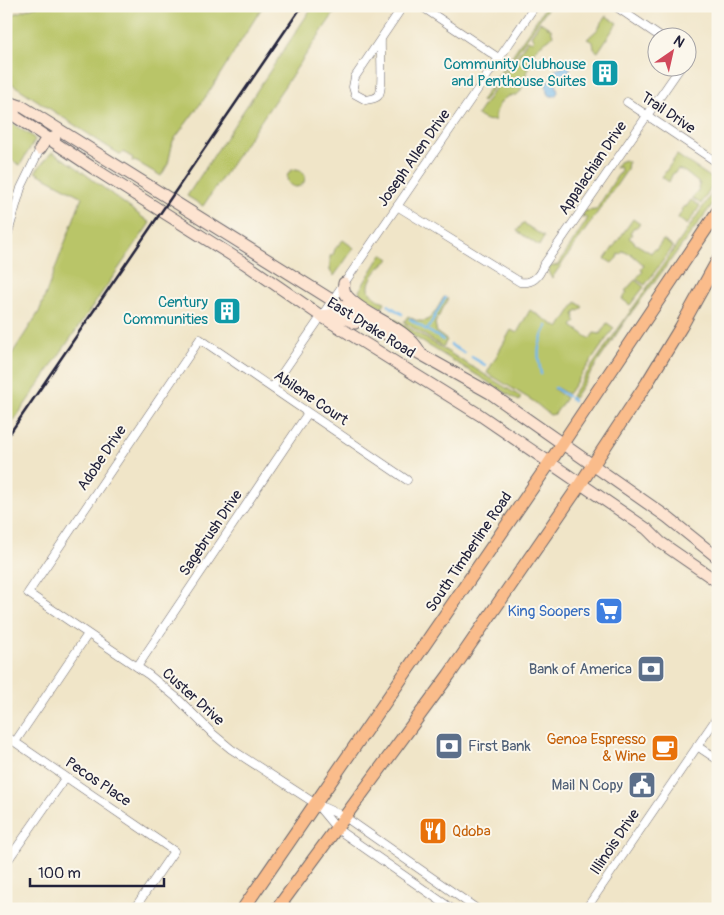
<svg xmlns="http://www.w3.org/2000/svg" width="724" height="915" viewBox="0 0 724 915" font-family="Pangolin,sans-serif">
<rect width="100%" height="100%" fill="#fbf7ec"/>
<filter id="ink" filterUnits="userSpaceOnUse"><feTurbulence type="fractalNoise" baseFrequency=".02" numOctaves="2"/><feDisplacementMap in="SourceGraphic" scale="10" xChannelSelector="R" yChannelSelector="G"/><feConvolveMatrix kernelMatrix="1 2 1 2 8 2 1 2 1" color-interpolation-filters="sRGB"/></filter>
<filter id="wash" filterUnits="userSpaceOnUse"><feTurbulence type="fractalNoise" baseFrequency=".0096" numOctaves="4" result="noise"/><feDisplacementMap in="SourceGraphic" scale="20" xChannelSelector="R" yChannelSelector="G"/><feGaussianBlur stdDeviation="1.12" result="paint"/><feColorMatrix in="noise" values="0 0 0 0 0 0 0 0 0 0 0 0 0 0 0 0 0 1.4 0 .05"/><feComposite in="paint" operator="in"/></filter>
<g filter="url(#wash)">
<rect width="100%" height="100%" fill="#f0e5c8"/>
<path fill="#b9c567" stroke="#6e7451" d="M36 6H263L207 95 173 141 168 164 161 176 137 162 132 161 133 158 123 152 121 155 105 145 6 80V17Z
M313 6H339L203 206 187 196Z
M546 6H549L483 102 481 101Z
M606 16 617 23 598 52 594 49 593 42 587 39 597 30Z
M540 22 551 29 553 35C549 41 540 43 535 50 527 62 527 79 520 92 516 96 515 95 509 96 500 99 495 111 495 120 489 122 482 119 477 115L528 40 532 42 534 39 531 36Z
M6 120 32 136 35 140 20 165 6 157Z
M52 152 72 164 150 223 6 432V363L39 312 82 197 35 172Z
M677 155 716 181 701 204 692 198 699 190 698 188 700 184 685 172 678 169 675 173H673L669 182 662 177Z
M624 160 628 162 627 170 552 278 549 274V267L558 265 587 220 586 217 581 218 585 211 596 210 621 170 620 167 615 168 619 162Z
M287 178a9 9 0 1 1 18 0a9 9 0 1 1-18 0Z
M718 184V197L628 317 574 398 571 396C620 325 671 256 718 184Z
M691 200 700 206 687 225 678 218 682 211 681 210 684 206 686 207Z
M633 219 640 224 635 228 634 227 630 233 632 234 629 238 635 242 634 243 651 253 654 249 656 250 663 240 673 247 645 285 636 279 643 271 641 270 644 265 630 253 629 254 623 251 620 255 618 254 617 258 612 263 605 259Z
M523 223 544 237 539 246 517 231Z
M343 240 354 248 334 276 330 271V256L333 255 335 249Z
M382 254 390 259C373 271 355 293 385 302L382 308 361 295 359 291Z
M635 280 644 287 630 305 622 299 627 292 625 291Z
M352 290 359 297 521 397 519 401 369 309 367 302 365 305 352 294Z
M444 297 448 299 435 323 437 333 447 340 443 347 404 322 408 316C429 330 434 313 444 297Z
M576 302 583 307 579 311 577 310 574 315 575 317 574 319 576 321 572 326 590 339 594 333 600 334 607 323 614 328 568 394 555 387 554 389 566 398 555 414 550 415 533 401 487 373 511 330 517 333 530 310 559 328Z"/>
<path fill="#75b9eb" stroke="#4c6e93" d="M567 59 571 60 572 63 568 73 557 79 556 83 558 92 555 96H551L547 93 546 83 553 77 556 69 562 68 564 61Z"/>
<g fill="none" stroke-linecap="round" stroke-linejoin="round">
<path stroke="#75b9eb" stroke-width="2.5" d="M388 305 402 314
M410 319 428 331
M443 340 427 330 445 298
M451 345 464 353
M472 357 485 365
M541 374C537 354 537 344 547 326
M555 388 567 396
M570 398 573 400"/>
</g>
</g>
<g filter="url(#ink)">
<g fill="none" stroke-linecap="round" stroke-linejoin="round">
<defs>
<path id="street" d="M421 6 500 59
M615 6 662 38
M381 39C380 50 384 91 378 96 375 99 370 99 366 100L355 94 353 87 355 77 403 6
M627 102 718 163
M397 206 520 282C532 284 539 277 543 266L680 68
M6 240 21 188 40 149
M272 388 535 6
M407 480 200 339 28 593 149 675 177 698 213 734 231 749 316 804 345 817 477 909
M137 667 308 413
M6 736 174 851 134 909
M15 742 88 634
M697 746 718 760
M317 805 337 829 452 909
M6 863 66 777
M586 909 718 716"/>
<path id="secondary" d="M6 101 23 107 399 342 490 393 667 517 718 558
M8 102 16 117 93 168 244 263 321 316 480 415 647 529 660 542 718 582
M40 149 45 141 55 137
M344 283C343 288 344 293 348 297 366 317 406 326 420 352
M321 316 337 314 355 323"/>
<path id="primary" d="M243 909 546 468 718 211
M277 909 449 675 577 489 647 383 681 327 718 260"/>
</defs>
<use href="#street" stroke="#6a666c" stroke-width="9"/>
<use href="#secondary" stroke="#6a666c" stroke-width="13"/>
<use href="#primary" stroke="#6a666c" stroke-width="14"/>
<use href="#street" stroke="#fff" stroke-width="8"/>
<use href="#secondary" stroke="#fde4d1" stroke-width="11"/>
<use href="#primary" stroke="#fabc8b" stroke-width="12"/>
<path stroke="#22223b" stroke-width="2.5" d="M6 439 302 6"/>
</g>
</g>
<defs>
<symbol id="building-square" viewBox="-11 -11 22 22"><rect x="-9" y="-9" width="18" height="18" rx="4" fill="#0f9aa8" stroke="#fbf7ec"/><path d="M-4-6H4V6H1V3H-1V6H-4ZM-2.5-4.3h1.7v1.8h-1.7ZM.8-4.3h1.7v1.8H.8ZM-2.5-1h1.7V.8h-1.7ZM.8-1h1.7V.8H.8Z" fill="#fff"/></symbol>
<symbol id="supermarket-square" viewBox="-11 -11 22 22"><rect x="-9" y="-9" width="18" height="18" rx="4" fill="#3f7fe0" stroke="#fbf7ec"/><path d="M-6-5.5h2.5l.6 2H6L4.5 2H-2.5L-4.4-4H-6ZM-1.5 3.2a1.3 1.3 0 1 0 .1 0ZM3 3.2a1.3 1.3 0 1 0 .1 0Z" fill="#fff"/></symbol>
<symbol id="bank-square" viewBox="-11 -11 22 22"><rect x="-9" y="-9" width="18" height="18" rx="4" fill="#5c6f8a" stroke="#fbf7ec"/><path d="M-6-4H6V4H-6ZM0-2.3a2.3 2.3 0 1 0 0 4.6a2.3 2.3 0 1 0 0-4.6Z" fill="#fff"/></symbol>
<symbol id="cafe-square" viewBox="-11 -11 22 22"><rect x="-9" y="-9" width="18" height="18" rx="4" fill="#e8710a" stroke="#fbf7ec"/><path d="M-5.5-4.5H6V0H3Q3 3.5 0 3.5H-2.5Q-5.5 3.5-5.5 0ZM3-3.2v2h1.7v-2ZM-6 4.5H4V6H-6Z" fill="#fff"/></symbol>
<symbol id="civic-square" viewBox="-11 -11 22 22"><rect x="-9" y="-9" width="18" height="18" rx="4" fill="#5c6f8a" stroke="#fbf7ec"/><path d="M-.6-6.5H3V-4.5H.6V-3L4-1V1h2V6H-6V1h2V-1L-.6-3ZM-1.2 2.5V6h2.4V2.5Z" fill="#fff"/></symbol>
<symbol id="restaurant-square" viewBox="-11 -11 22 22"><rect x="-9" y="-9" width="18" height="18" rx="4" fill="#e8710a" stroke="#fbf7ec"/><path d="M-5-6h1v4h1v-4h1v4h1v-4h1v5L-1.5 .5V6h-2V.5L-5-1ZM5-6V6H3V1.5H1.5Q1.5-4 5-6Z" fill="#fff"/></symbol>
</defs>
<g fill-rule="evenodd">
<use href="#building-square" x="589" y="57" width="32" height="32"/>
<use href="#building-square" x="211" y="295" width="32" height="32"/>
<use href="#supermarket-square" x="593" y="595" width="32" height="32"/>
<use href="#bank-square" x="635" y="653" width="32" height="32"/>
<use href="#bank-square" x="433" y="730" width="32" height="32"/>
<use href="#cafe-square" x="649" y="732" width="32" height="32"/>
<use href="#civic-square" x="626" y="769" width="32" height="32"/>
<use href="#restaurant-square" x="417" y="815" width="32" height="32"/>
</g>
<g text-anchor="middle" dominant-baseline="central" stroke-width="4" stroke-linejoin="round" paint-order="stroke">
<g font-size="15" fill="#0d838f" stroke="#fbf7ec" text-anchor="end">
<text x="586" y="64">Community Clubhouse<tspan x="586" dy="17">and Penthouse Suites</tspan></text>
<text x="208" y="302">Century<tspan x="208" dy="17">Communities</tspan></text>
</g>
<g font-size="15" fill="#22223b" stroke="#fbf7ec">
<text transform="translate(668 113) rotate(34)">Trail Drive</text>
<text transform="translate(414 158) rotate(-55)">Joseph Allen Drive</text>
<text transform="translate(593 168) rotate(-56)">Appalachian Drive</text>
<text transform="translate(371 328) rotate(32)">East Drake Road</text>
<text transform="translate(311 398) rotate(34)">Abilene Court</text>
<text transform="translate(102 458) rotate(-56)">Adobe Drive</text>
<text transform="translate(211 533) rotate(-56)">Sagebrush Drive</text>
<text transform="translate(469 552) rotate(-56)">South Timberline Road</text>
<text transform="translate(193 697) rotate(42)">Custer Drive</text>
<text transform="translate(98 782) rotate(34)">Pecos Place</text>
<text transform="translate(615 842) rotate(-56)">Illinois Drive</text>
</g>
<g font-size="15" fill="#366cbe" stroke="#fbf7ec" text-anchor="end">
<text x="590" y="611">King Soopers</text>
</g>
<g font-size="15" fill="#4e5e75" stroke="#fbf7ec" text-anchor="end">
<text x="632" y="669">Bank of America</text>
<text x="468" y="746" text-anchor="start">First Bank</text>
<text x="623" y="785">Mail N Copy</text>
</g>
<g font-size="15" fill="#c56008" stroke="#fbf7ec" text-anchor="end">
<text x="646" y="739">Genoa Espresso<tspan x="646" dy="17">&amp; Wine</tspan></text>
<text x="452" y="831" text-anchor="start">Qdoba</text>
</g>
</g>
<rect width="724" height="915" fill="none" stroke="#fbf7ec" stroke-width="25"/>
<g transform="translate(672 52) rotate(34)"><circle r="24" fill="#fbf7ec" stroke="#a4a2a5"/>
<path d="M0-4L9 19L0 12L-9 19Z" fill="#d1495b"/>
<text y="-8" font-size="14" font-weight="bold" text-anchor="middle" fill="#22223b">N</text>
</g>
<path d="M30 878v8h134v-8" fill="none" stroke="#22223b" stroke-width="2.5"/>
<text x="38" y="878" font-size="15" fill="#22223b" stroke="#fbf7ec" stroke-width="4" paint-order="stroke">100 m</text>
</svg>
